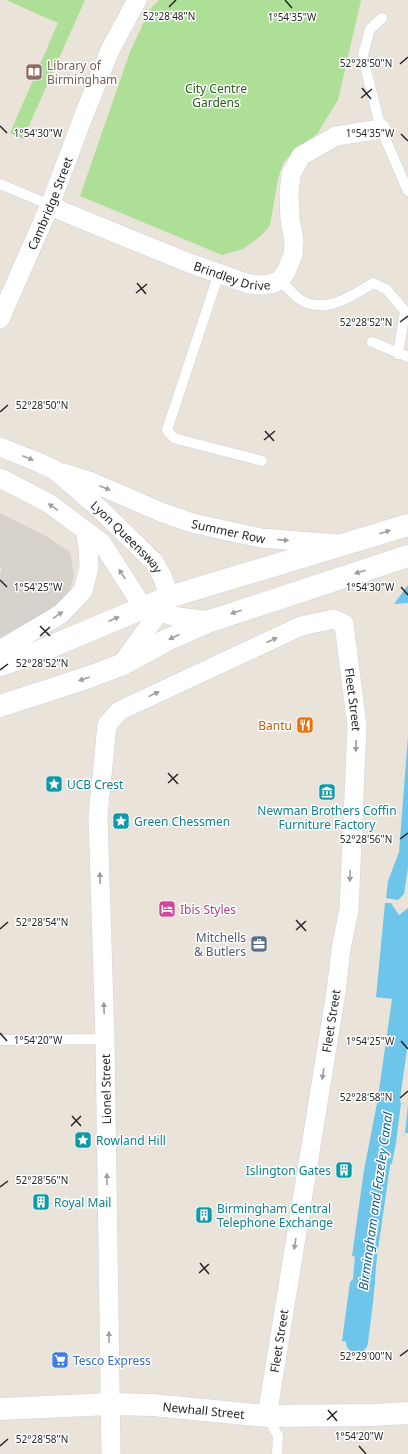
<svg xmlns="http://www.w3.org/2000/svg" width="408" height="1454" viewBox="0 0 408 1454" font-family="'Noto Sans',sans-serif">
<rect width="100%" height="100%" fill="#e9e3d9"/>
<path fill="#addf96" d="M6 0H85L23 139 10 133 58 23Z
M159 0H361L338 100 317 134 293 152 283 163 278 179 270 225 262 235 243 249 222 255 80 196 130 52 150 9Z"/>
<path fill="#d6d2cb" d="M0 513 46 536 70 552 74 574 70 593 45 613 0 638V573L2 570 0 566Z"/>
<path fill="#6ec5ea" d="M408 585V603L394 604Z
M408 736V868L404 894 398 900 386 898 388 881 399 852Z
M385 903H391L399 915 408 908V991L403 997 400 985 397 981 393 999 376 997Z
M392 1075 394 1088 401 1103 408 1105V1133H405L396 1143 392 1163 377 1179 374 1173 371 1174 357 1257 352 1256 364 1170 379 1093 385 1088Z
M366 1256 369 1274 375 1282 367 1343 342 1341 350 1282 362 1270Z"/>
<path fill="#e9e3d9" d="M401 1103 408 1105 405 1133 396 1143Z"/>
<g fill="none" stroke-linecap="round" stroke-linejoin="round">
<path stroke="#6ec5ea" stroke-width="22" d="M388 1105 408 965
M357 1342 362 1302 366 1256 381 1151"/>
<defs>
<path id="service" d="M382 18 370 29 363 55 364 62 381 129 408 191
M0 184 50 205
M219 273 167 430 174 438 181 440 262 461
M280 280C286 286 292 293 298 298 322 316 351 297 373 283L386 289 405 311 398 354
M372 342 408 357
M0 1040 105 1039
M267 1416 278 1436 277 1454"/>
<g id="minor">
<path id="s1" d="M50 205 64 212 189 263 249 284 260 285 271 284 280 280 286 272 293 255 294 241 290 219 289 194 291 174 301 156 336 136 381 129"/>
<path id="s2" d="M0 319 50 205 84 115 110 50 137 0"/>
<path id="s3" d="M0 447 33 460 55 470 102 511 154 562 163 578 169 597C154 621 137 642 121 665"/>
<path id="s4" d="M64 473 89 481 161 512 192 523 261 538 338 544"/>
<path d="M0 478 50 504 102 543 143 607 178 617 210 621"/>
<path d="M0 650 61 614 83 591 89 567 88 546 85 530"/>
<path id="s5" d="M111 1454 105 1039 98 815 107 725 119 711 301 626 334 619 344 624 357 726 349 910 341 949 336 992 267 1416"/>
</g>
<g id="tertiary">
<path id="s6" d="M0 1409 110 1404 152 1405 267 1416 372 1415 408 1413"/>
</g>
<path id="secondary" d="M0 665 38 652 169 597 408 525
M0 706 89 677 121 665 167 640 210 621 408 556"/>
</defs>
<use href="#service" stroke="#ced1e0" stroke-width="11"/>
<use href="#minor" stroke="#ced1e0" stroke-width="20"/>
<use href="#tertiary" stroke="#ced1e0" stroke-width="23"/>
<use href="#secondary" stroke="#ced1e0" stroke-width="23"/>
<use href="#service" stroke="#fff" stroke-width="10"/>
<use href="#minor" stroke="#fff" stroke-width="19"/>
<use href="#tertiary" stroke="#fff" stroke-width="22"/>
<use href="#secondary" stroke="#fff" stroke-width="22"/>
</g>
<defs><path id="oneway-solid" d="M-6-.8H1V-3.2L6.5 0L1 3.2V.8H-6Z"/></defs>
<g fill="#9e9e9e">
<use href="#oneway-solid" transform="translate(28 458) rotate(22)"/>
<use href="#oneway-solid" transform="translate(105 488) rotate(23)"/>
<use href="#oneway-solid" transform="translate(53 507) rotate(-145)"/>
<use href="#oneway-solid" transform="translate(385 532) rotate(-18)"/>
<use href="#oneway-solid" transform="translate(283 540) rotate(5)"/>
<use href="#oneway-solid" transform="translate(360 572) rotate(162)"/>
<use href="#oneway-solid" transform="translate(122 574) rotate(-123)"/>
<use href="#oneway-solid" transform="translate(236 612) rotate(162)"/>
<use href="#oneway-solid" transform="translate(58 615) rotate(-34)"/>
<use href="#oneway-solid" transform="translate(114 619) rotate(-23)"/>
<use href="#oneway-solid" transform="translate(174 637) rotate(155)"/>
<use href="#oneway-solid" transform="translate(272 640) rotate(-25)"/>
<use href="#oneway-solid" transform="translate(84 679) rotate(161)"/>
<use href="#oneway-solid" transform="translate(154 694) rotate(-26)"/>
<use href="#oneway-solid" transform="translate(356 746) rotate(92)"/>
<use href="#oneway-solid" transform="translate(350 876) rotate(92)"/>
<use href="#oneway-solid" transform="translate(100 878) rotate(-92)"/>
<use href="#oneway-solid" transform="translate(104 1008) rotate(-92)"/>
<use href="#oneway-solid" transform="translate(323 1074) rotate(99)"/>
<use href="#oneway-solid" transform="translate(107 1179) rotate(-91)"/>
<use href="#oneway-solid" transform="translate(295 1244) rotate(99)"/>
<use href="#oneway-solid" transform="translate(109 1337) rotate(-91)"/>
</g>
<path fill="none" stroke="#272727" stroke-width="1.5" d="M285 0 292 8M169 7 176 0M400 64 408 57M362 88 371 99M361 98 372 89M0 126 7 133M401 134 408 141M137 283 146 294M136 293 147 284M400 322 408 316M0 412 8 405M265 431 274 441M264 440 275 431M0 580 7 587M401 587 408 595M40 626 50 636M40 636 50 627M0 670 8 664M168 773 178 784M168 783 178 774M400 839 408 833M296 920 306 931M0 929 8 922M296 930 306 921M0 1033 7 1041M401 1041 408 1049M400 1098 408 1091M72 1116 81 1126M71 1126 81 1116M0 1187 8 1181M200 1263 209 1274M199 1273 209 1264M400 1356 408 1350M328 1410 337 1421M327 1420 337 1411M0 1446 8 1439M359 1446 366 1454"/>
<defs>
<symbol id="library-square" viewBox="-11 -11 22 22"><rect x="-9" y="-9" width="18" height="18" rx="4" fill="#8d6e63" stroke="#fff"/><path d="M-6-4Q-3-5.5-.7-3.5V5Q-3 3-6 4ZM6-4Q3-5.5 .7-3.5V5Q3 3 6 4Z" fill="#fff"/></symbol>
<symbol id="restaurant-square" viewBox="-11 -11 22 22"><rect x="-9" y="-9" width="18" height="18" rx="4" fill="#e8710a" stroke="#fff"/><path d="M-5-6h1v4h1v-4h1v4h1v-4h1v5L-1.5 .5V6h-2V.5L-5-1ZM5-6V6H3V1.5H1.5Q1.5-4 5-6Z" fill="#fff"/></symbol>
<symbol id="sight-square" viewBox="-11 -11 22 22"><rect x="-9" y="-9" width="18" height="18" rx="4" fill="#0f9aa8" stroke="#fff"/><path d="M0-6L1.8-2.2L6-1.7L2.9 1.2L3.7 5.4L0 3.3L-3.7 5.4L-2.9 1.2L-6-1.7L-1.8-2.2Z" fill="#fff"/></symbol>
<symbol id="museum-square" viewBox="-11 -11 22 22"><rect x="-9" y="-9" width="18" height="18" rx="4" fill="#0f9aa8" stroke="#fff"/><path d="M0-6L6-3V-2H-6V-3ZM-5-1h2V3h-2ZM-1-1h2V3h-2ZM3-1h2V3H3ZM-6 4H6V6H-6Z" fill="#fff"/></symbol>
<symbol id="hotel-square" viewBox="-11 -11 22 22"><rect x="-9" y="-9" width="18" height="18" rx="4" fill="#d1479c" stroke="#fff"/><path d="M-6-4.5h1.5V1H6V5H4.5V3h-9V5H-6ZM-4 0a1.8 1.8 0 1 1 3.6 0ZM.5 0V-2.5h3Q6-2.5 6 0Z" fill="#fff"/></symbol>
<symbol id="office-square" viewBox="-11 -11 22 22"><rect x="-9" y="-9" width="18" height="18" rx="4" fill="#5c6f8a" stroke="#fff"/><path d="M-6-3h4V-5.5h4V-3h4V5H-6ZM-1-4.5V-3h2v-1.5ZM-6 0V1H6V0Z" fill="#fff"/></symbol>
<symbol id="building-square" viewBox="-11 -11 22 22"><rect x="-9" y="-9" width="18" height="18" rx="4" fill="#0f9aa8" stroke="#fff"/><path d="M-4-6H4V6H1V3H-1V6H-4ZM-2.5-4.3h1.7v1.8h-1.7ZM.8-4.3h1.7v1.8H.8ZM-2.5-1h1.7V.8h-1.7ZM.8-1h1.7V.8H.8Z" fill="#fff"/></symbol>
<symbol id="supermarket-square" viewBox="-11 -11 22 22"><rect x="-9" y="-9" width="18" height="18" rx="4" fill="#3f7fe0" stroke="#fff"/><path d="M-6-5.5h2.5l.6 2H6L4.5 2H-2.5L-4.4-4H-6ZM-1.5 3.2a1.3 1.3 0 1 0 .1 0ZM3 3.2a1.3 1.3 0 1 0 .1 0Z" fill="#fff"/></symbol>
</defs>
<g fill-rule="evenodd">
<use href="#library-square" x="24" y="62" width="20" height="20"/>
<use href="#restaurant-square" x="295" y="715" width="20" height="20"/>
<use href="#sight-square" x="44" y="774" width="20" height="20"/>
<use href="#museum-square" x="317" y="782" width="20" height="20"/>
<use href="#sight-square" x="111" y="811" width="20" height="20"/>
<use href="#hotel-square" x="157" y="899" width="20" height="20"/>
<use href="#office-square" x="249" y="934" width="20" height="20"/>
<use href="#sight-square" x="73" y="1130" width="20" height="20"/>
<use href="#building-square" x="334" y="1160" width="20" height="20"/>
<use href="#building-square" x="31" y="1192" width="20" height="20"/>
<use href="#building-square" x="194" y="1205" width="20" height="20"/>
<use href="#supermarket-square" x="50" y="1350" width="20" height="20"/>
</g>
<g text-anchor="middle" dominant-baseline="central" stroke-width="3" stroke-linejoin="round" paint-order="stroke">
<g font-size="12" fill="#785e54" stroke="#fff" text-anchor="start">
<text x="47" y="65">Library of<tspan x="47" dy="14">Birmingham</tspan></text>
</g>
<g font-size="12" fill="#27601b" stroke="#fff">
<text x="216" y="88">City Centre<tspan x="216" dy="14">Gardens</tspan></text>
</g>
<g font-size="12" fill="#272727" stroke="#fff">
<text stroke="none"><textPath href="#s2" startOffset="126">Cambridge Street</textPath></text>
<text stroke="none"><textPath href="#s1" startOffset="196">Brindley Drive</textPath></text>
<text stroke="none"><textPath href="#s4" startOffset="175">Summer Row</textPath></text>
<text stroke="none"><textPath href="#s3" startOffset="158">Lyon Queensway</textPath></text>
<text stroke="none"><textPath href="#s5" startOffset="1070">Fleet Street</textPath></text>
<text transform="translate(331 1021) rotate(-81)">Fleet Street</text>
<text transform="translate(106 1089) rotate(-91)">Lionel Street</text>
<text transform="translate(279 1341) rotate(-81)">Fleet Street</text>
<text stroke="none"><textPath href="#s6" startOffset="204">Newhall Street</textPath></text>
</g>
<g font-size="12" fill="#c56008" stroke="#fff" text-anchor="end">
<text x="292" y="725">Bantu</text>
</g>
<g font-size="12" fill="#0d838f" stroke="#fff" text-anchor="start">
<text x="67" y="784">UCB Crest</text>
<text x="327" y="810" text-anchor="middle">Newman Brothers Coffin<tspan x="327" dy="14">Furniture Factory</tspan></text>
<text x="134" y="821">Green Chessmen</text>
<text x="96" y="1140">Rowland Hill</text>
<text x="331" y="1170" text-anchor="end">Islington Gates</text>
<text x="54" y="1202">Royal Mail</text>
<text x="217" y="1208">Birmingham Central<tspan x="217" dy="14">Telephone Exchange</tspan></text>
</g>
<g font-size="12" fill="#b23c85" stroke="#fff" text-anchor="start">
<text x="180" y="909">Ibis Styles</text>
</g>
<g font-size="12" fill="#4e5e75" stroke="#fff" text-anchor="end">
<text x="246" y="937">Mitchells<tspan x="246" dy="14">&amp; Butlers</tspan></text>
</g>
<g font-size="12" fill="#366cbe" stroke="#fff" text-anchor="start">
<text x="73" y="1360">Tesco Express</text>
</g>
<g font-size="13" font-style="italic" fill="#116191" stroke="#fff">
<text transform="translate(375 1201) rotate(-82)">Birmingham and Fazeley Canal</text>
</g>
</g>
<g font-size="10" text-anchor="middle" fill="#272727" stroke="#fff" stroke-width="3" stroke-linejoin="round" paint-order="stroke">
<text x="169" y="20">52°28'48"N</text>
<text x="292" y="21">1°54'35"W</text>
<text x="366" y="67">52°28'50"N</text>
<text x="38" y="137">1°54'30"W</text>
<text x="370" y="137">1°54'35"W</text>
<text x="366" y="326">52°28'52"N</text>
<text x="42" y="409">52°28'50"N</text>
<text x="38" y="591">1°54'25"W</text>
<text x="370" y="591">1°54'30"W</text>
<text x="42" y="667">52°28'52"N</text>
<text x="366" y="843">52°28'56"N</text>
<text x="42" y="926">52°28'54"N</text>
<text x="38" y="1044">1°54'20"W</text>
<text x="370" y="1045">1°54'25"W</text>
<text x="366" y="1101">52°28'58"N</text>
<text x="42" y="1184">52°28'56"N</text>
<text x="366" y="1360">52°29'00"N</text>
<text x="359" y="1440">1°54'20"W</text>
<text x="42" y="1443">52°28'58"N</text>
</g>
</svg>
